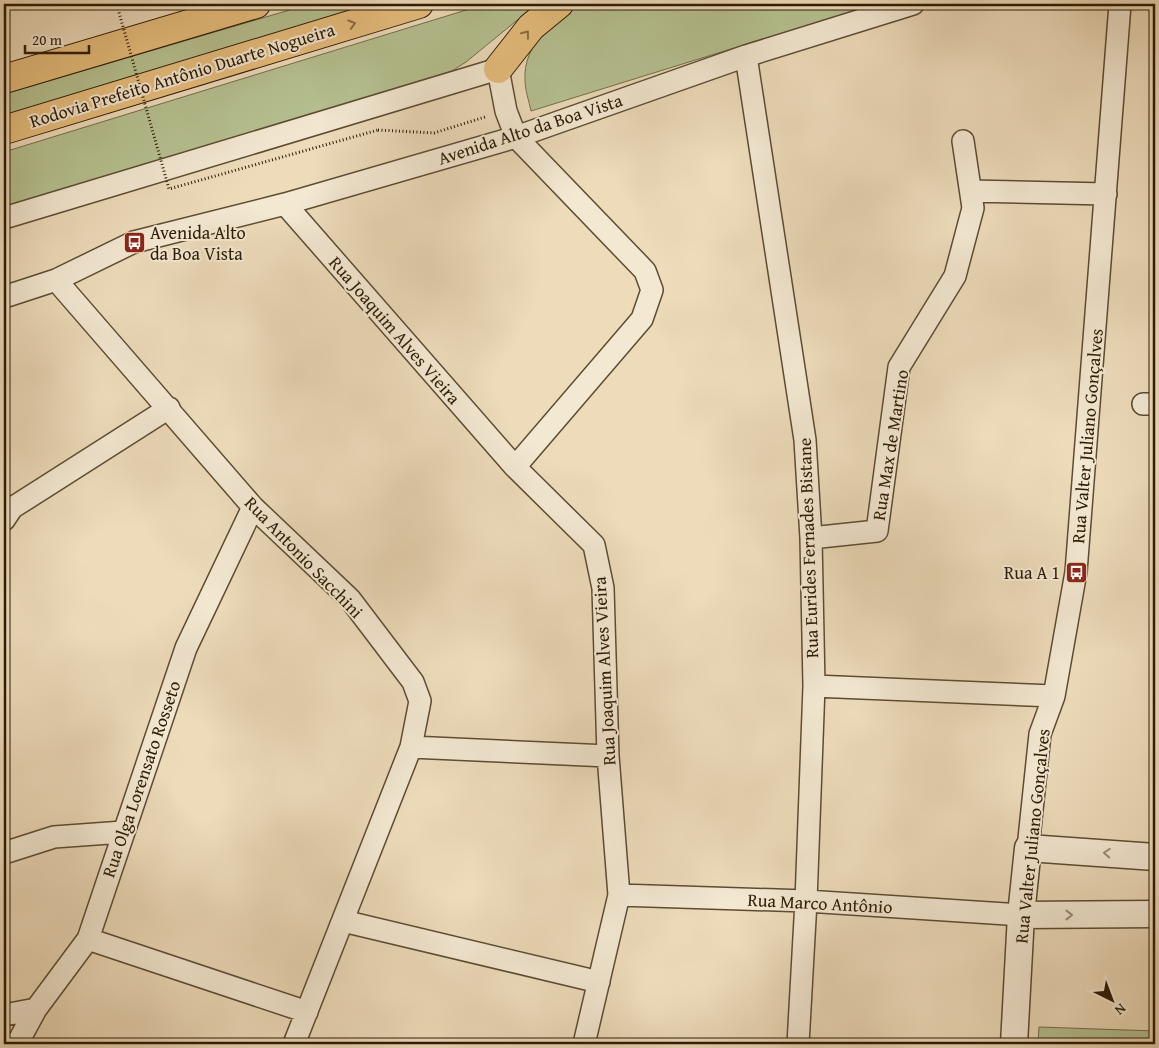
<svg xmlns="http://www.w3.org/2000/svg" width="1159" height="1048" viewBox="0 0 1159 1048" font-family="'Gentium Book Plus',serif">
<rect width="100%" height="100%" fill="#eddbba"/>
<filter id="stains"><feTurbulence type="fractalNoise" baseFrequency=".004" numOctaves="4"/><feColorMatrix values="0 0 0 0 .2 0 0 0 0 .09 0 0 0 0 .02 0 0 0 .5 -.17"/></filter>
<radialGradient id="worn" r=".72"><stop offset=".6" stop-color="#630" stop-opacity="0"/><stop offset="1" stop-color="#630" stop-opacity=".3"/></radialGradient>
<path fill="#b6c191" stroke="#726e4b" d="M310 4H379L4 115V94Z
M492 4H537L466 62 452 71 4 208V152L476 7Z
M578 4H876L531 111C529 101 525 90 525 80 523 45 552 22 578 4Z
M1039 1027 1155 1031V1044H1038Z"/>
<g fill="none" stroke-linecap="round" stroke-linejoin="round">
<defs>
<path id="minor" d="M746 56 805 440 811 538 814 686 806 901 798 1044
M971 191 1106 194
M285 204 515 467 594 545 603 588 608 756 619 895 584 1044
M4 218 498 69 506 111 516 137 645 271 652 290 642 319 515 467
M56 280 253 507 350 599 413 682 420 701 411 747 294 1044
M4 297 56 280 134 242 285 204 516 137 746 56 913 4
M1143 404H1155
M4 520 12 508 169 408
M811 538 877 531 899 367 955 276 973 208 963 141
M814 686 1054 696
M411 747 608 756
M1028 848 1040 734 1054 696 1076 572 1120 4
M4 853 54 837 123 832
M619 895 806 901 1021 915
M343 921 599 982
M88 939 307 1012
M4 1015 36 1009
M17 1044 36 1009 88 939 186 648 253 507"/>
<path id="tertiary" d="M1021 915 1155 914
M1014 1044 1021 915 1028 848 1155 857"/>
<path id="motorway" d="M498 69 531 27 559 4
M4 79 256 4
M4 130 419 4"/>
</defs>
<use href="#minor" stroke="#5d4c32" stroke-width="24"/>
<use href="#tertiary" stroke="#5d4c32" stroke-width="29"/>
<use href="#motorway" stroke="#2d1c05" stroke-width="30"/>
<path stroke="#2d1c05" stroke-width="3" stroke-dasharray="1 2.5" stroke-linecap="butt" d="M378 130 434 133 485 117"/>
<use href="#minor" stroke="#f3e8d2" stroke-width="21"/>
<use href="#tertiary" stroke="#f3e8d2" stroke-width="26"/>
<use href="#motorway" stroke="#e6be7d" stroke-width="28"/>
<path stroke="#2d1c05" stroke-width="3" stroke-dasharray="1 2.5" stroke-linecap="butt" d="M131 4 118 9 169 189 378 130"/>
</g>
<defs><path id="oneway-chevron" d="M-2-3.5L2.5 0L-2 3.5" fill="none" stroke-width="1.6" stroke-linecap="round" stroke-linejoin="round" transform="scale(1.25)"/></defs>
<g stroke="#8a6d41">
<use href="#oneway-chevron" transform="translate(352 24) rotate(-17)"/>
<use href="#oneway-chevron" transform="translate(526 34) rotate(-52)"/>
</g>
<g stroke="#9a8c76">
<use href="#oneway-chevron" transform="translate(1107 853) rotate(-176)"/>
<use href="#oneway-chevron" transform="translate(1069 915)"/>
</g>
<defs>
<symbol id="bus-square" viewBox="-11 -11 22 22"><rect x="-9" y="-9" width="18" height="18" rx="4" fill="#8f2418" stroke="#f3e8d2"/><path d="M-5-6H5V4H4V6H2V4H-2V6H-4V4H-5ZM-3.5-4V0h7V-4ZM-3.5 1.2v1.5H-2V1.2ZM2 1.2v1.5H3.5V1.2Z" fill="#fff"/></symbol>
</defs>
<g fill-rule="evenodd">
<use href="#bus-square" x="122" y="230" width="25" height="25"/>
<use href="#bus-square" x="1064" y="560" width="25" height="25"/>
</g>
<g text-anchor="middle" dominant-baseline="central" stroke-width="4" stroke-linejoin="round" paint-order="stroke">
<g font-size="18" fill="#2d1c05" stroke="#f3e8d2">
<text transform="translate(182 75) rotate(-17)">Rodovia Prefeito Antônio Duarte Nogueira</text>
<text transform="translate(530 129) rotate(-18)">Avenida Alto da Boa Vista</text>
<text transform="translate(395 330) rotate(49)">Rua Joaquim Alves Vieira</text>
<text transform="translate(1087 436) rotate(-85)">Rua Valter Juliano Gonçalves</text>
<text transform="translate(890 445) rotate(-81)">Rua Max de Martino</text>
<text transform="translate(808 548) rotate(-92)">Rua Eurides Fernades Bistane</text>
<text transform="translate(304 557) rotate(46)">Rua Antonio Sacchini</text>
<text transform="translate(604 671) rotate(-93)">Rua Joaquim Alves Vieira</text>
<text transform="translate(141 779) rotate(-71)">Rua Olga Lorensato Rosseto</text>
<text transform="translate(1032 836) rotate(-84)">Rua Valter Juliano Gonçalves</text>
<text transform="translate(820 903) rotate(3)">Rua Marco Antônio</text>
</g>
<g font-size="18" fill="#2d1c05" stroke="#f3e8d2" text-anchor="start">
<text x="150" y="232">Avenida Alto<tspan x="150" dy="21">da Boa Vista</tspan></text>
<text x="1060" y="572" text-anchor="end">Rua A 1</text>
</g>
</g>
<rect width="1159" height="1048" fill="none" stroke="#eddbba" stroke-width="20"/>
<rect x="5" y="5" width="1149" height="1038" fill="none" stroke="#2d1c05" stroke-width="2.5"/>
<rect x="10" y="10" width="1139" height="1028" fill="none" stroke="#2d1c05"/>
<g transform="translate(1112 1000) rotate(138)" stroke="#f3e8d2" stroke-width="4" paint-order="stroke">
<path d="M0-4L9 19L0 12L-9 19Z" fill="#2d1c05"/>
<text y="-8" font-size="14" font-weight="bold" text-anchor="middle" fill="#2d1c05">N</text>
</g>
<path d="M25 45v8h64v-8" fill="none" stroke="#2d1c05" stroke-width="2.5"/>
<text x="32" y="45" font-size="15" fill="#2d1c05" stroke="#f3e8d2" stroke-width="4" paint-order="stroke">20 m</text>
<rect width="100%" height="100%" filter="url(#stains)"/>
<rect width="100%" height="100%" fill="url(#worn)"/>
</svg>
